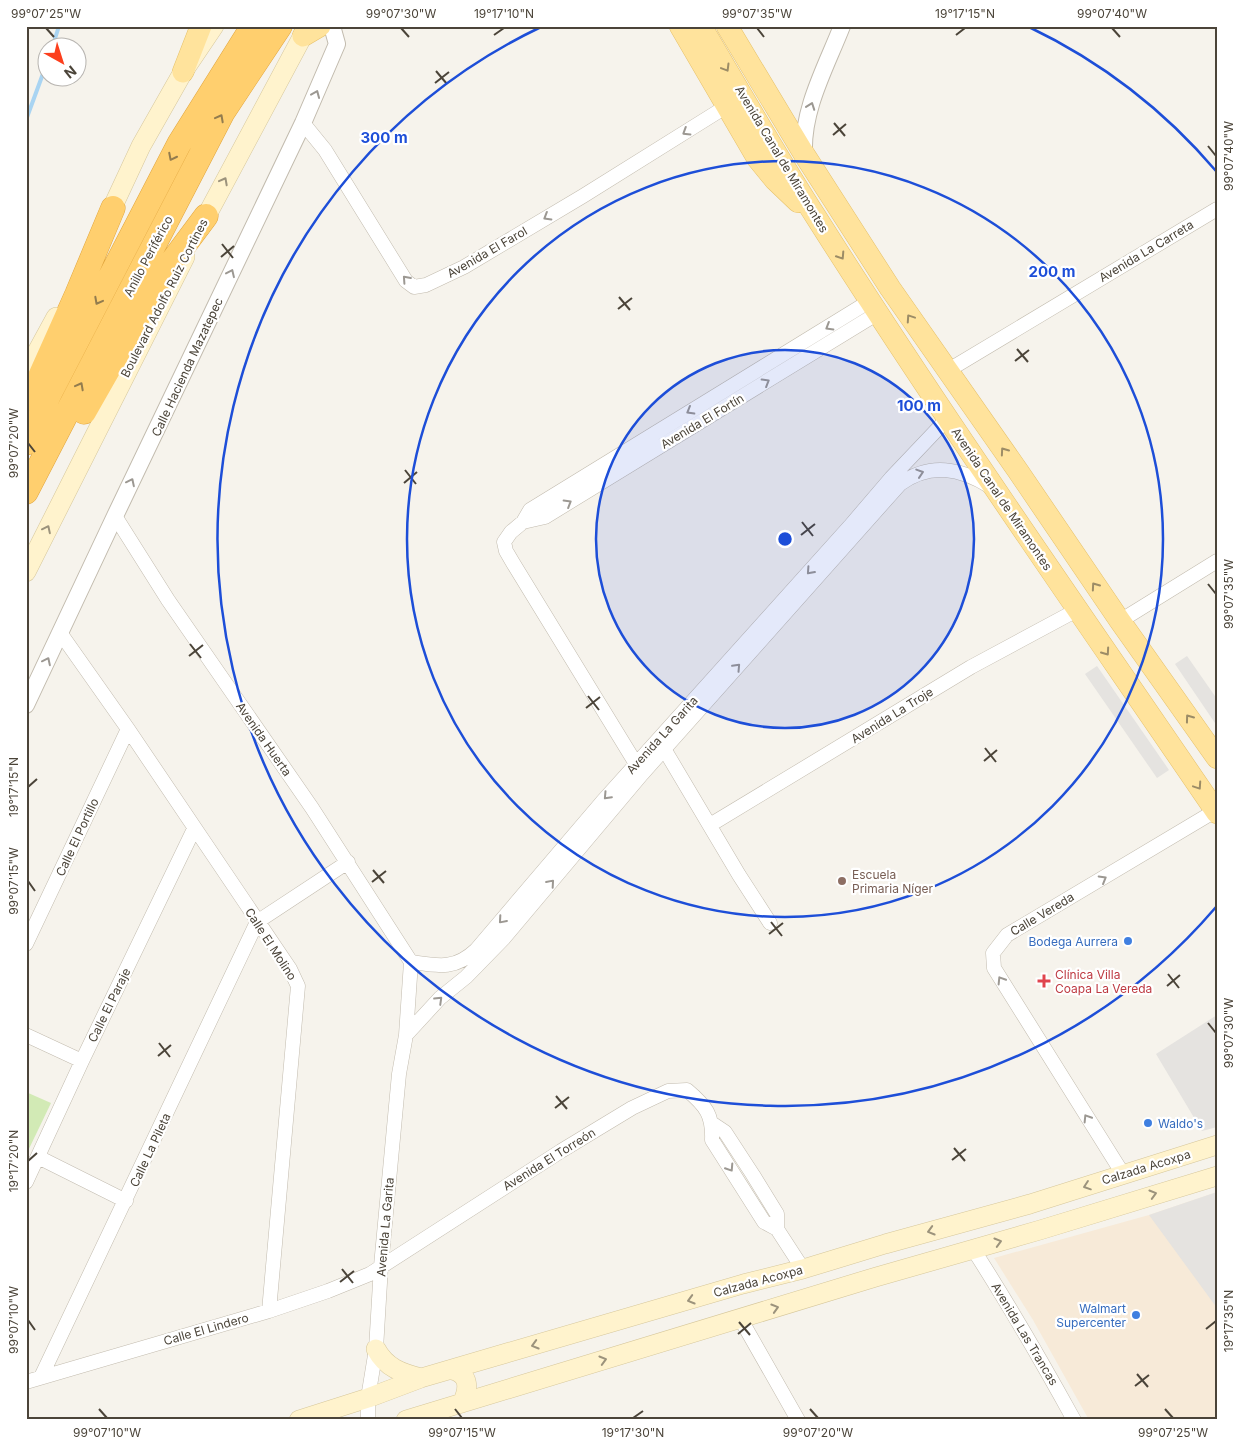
<svg xmlns="http://www.w3.org/2000/svg" width="1243" height="1446" viewBox="0 0 1243 1446" font-family="Inter,sans-serif">
<rect width="100%" height="100%" fill="#f6f3ec"/>
<path fill="#f7ead8" d="M1217 1192V1420H1089L1033 1320 994 1258 1149 1215Z"/>
<path fill="#d2eab5" d="M26 1092 51 1103 26 1155Z"/>
<path fill="#e5e3e0" d="M1187 656 1217 699V726L1175 664Z
M1097 666 1169 770 1157 778 1085 674Z
M1217 1015V1127L1202 1131 1156 1054Z
M1217 1192V1308L1149 1215Z"/>
<g fill="none" stroke-linecap="round" stroke-linejoin="round">
<path stroke="#a9d4f2" stroke-width="4" d="M52 48 59 26
M26 120 48 60"/>
<defs>
<path id="minor" d="M303 123 325 150 406 281 414 287 426 285 464 267 583 196 727 106
M947 371 1217 209
M115 516 168 600 312 808 411 962
M523 522 545 517 878 313
M1120 621 1217 561
M61 634 128 729 290 969 298 986 269 1311
M660 742 739 875 770 923
M641 772 513 563 506 551 504 542 511 532 523 522 530 510 870 301
M710 825 971 667 1077 610
M26 944 128 729
M411 962C438 966 455 970 476 950L602 802 850 526 891 478 948 418
M26 1035 82 1061
M406 1035 440 998 466 977 504 938 642 774 900 484C930 462 960 468 991 487
M713 1124 725 1132 753 1175 777 1214V1229
M38 1157 126 1201
M1123 1174 994 968 993 953 1007 935 1215 811
M26 1182 82 1061 194 829
M973 1249C1009 1305 1042 1362 1074 1420
M740 1318 798 1420
M41 1377 257 922 348 862
M26 1382 269 1311 328 1291 370 1274 561 1151 632 1108 668 1091 687 1090C706 1106 713 1115 712 1140L764 1222 777 1229 803 1269
M368 1420V1398L376 1349 381 1266 399 1074 406 1035 411 962"/>
<path id="tertiary" d="M804 154C802 109 826 67 842 26
M26 705 115 516 303 123 337 44 332 26"/>
<path id="secondary" d="M107 219 141 146 183 72 214 26
M200 228 308 26
M26 372 56 317
M26 572 185 257
M376 1349C386 1368 402 1373 421 1378
M452 1370C470 1374 469 1389 462 1403
M299 1420 368 1398 421 1378 743 1284 803 1269 885 1244 1030 1204 1217 1145
M406 1420 876 1277 1040 1230 1217 1176"/>
<path id="primary" d="M680 26 757 158 775 180 798 202
M701 26C739 90 776 155 816 217 944 419 1082 615 1217 813
M727 26 804 154 890 288 1018 471 1120 621 1217 758
M303 36 320 26
M183 72 201 26"/>
<path id="motorway" d="M30 399 77 294 113 208
M84 412 162 275 206 216
M26 443 50 393 179 144 253 26
M26 492 223 112 280 26"/>
</defs>
<use href="#minor" stroke="#c2bbae" stroke-width="15"/>
<use href="#tertiary" stroke="#c2bbae" stroke-width="18"/>
<use href="#secondary" stroke="#d6c79b" stroke-width="20"/>
<use href="#primary" stroke="#e6c16a" stroke-width="22"/>
<use href="#motorway" stroke="#e0a43c" stroke-width="25"/>
<use href="#minor" stroke="#fff" stroke-width="14"/>
<use href="#tertiary" stroke="#fff" stroke-width="16"/>
<use href="#secondary" stroke="#fff3cd" stroke-width="19"/>
<use href="#primary" stroke="#ffe39c" stroke-width="21"/>
<use href="#motorway" stroke="#ffcf6e" stroke-width="24"/>
</g>
<defs><path id="oneway-chevron" d="M-2-3.5L2.5 0L-2 3.5" fill="none" stroke-width="1.6" stroke-linecap="round" stroke-linejoin="round" transform="scale(1.25)"/></defs>
<g stroke="#9c8c66">
<use href="#oneway-chevron" transform="translate(726 68) rotate(59)"/>
<use href="#oneway-chevron" transform="translate(841 256) rotate(57)"/>
<use href="#oneway-chevron" transform="translate(910 318) rotate(-124)"/>
<use href="#oneway-chevron" transform="translate(1004 451) rotate(-125)"/>
<use href="#oneway-chevron" transform="translate(1095 586) rotate(-125)"/>
<use href="#oneway-chevron" transform="translate(1106 652) rotate(55)"/>
<use href="#oneway-chevron" transform="translate(1189 718) rotate(-126)"/>
<use href="#oneway-chevron" transform="translate(1198 786) rotate(56)"/>
</g>
<g stroke="#9c9892">
<use href="#oneway-chevron" transform="translate(316 94) rotate(-67)"/>
<use href="#oneway-chevron" transform="translate(811 106) rotate(-70)"/>
<use href="#oneway-chevron" transform="translate(686 132) rotate(148)"/>
<use href="#oneway-chevron" transform="translate(547 217) rotate(149)"/>
<use href="#oneway-chevron" transform="translate(231 273) rotate(-65)"/>
<use href="#oneway-chevron" transform="translate(406 279) rotate(-132)"/>
<use href="#oneway-chevron" transform="translate(829 327) rotate(149)"/>
<use href="#oneway-chevron" transform="translate(766 382) rotate(-31)"/>
<use href="#oneway-chevron" transform="translate(690 411) rotate(150)"/>
<use href="#oneway-chevron" transform="translate(920 473) rotate(-18)"/>
<use href="#oneway-chevron" transform="translate(131 482) rotate(-64)"/>
<use href="#oneway-chevron" transform="translate(568 503) rotate(-31)"/>
<use href="#oneway-chevron" transform="translate(810 571) rotate(132)"/>
<use href="#oneway-chevron" transform="translate(47 661) rotate(-64)"/>
<use href="#oneway-chevron" transform="translate(737 667) rotate(-47)"/>
<use href="#oneway-chevron" transform="translate(607 796) rotate(133)"/>
<use href="#oneway-chevron" transform="translate(1103 879) rotate(-30)"/>
<use href="#oneway-chevron" transform="translate(551 883) rotate(-49)"/>
<use href="#oneway-chevron" transform="translate(502 920) rotate(131)"/>
<use href="#oneway-chevron" transform="translate(1001 980) rotate(-122)"/>
<use href="#oneway-chevron" transform="translate(439 1000) rotate(-44)"/>
<use href="#oneway-chevron" transform="translate(1087 1118) rotate(-122)"/>
<use href="#oneway-chevron" transform="translate(730 1168) rotate(57)"/>
</g>
<g stroke="#937c4e">
<use href="#oneway-chevron" transform="translate(220 118) rotate(-62)"/>
<use href="#oneway-chevron" transform="translate(172 157) rotate(117)"/>
<use href="#oneway-chevron" transform="translate(98 301) rotate(118)"/>
<use href="#oneway-chevron" transform="translate(80 386) rotate(-62)"/>
</g>
<g stroke="#9c937c">
<use href="#oneway-chevron" transform="translate(224 181) rotate(-62)"/>
<use href="#oneway-chevron" transform="translate(47 529) rotate(-64)"/>
<use href="#oneway-chevron" transform="translate(1087 1186) rotate(161)"/>
<use href="#oneway-chevron" transform="translate(1153 1194) rotate(-16)"/>
<use href="#oneway-chevron" transform="translate(931 1231) rotate(164)"/>
<use href="#oneway-chevron" transform="translate(998 1242) rotate(-16)"/>
<use href="#oneway-chevron" transform="translate(691 1300) rotate(164)"/>
<use href="#oneway-chevron" transform="translate(775 1308) rotate(-17)"/>
<use href="#oneway-chevron" transform="translate(535 1345) rotate(164)"/>
<use href="#oneway-chevron" transform="translate(603 1360) rotate(-16)"/>
</g>
<path fill="none" stroke="#4b4439" stroke-width="2" d="M46 28 54 37M401 28 409 37M757 28 764 37M1112 28 1120 37M494 35 504 28M956 35 965 28M436 71 447 84M435 83 449 72M834 123 845 136M833 135 846 124M1208 146 1216 156M222 244 233 258M221 257 234 246M619 297 630 310M618 309 632 298M1017 349 1028 362M1015 361 1029 350M28 443 35 452M405 470 416 484M404 483 417 472M802 522 813 536M801 535 815 524M1208 584 1216 594M190 644 201 658M189 656 203 645M588 696 599 710M586 708 600 697M985 748 996 762M984 761 997 750M28 787 37 779M373 870 384 883M28 881 35 891M372 882 386 871M771 922 782 936M769 934 783 923M1168 974 1179 988M1167 986 1180 975M1208 1023 1216 1033M159 1043 170 1057M158 1056 171 1045M556 1096 567 1109M555 1108 569 1097M954 1148 965 1161M952 1160 966 1149M28 1161 37 1153M342 1269 353 1283M340 1282 354 1271M28 1320 35 1330M739 1322 750 1335M1206 1329 1216 1321M738 1334 751 1323M1137 1374 1148 1387M1135 1386 1149 1375M99 1409 107 1418M455 1409 462 1418M810 1409 818 1418M1165 1409 1173 1418M633 1418 643 1411"/>
<circle cx="785" cy="539" r="189" fill="#1d4ed8" fill-opacity=".12"/>
<g fill="none" stroke="#1d4ed8" stroke-width="2.5">
<circle cx="785" cy="539" r="189"/>
<circle cx="785" cy="539" r="378"/>
<path d="M1216 907A567 567 0 1 1 541 27M1029 27A567 567 0 0 1 1216 171"/>
</g>
<circle fill="#8d6e63" stroke="#fff" stroke-width="2" cx="842" cy="881" r="5"/>
<g fill="#3f7fe0" stroke="#fff" stroke-width="2">
<circle cx="1128" cy="941" r="5"/>
<circle cx="1148" cy="1123" r="5"/>
<circle cx="1136" cy="1315" r="5"/>
</g>
<path fill="#e0444e" stroke="#fff" stroke-width="2" d="M1041.5 973.5h5v5h5v5h-5v5h-5v-5h-5v-5h5z"/>
<g text-anchor="middle" dominant-baseline="central" stroke-width="4.5" stroke-linejoin="round" paint-order="stroke">
<g font-size="12" fill="#4b4439" stroke="#fff">
<text transform="translate(782 159) rotate(59)">Avenida Canal de Miramontes</text>
<text transform="translate(1146 251) rotate(-31)">Avenida La Carreta</text>
<text transform="translate(487 252) rotate(-30)">Avenida El Farol</text>
<text transform="translate(148 256) rotate(-62)">Anillo Periférico</text>
<text transform="translate(164 298) rotate(-63)">Boulevard Adolfo Ruiz Cortines</text>
<text transform="translate(187 367) rotate(-65)">Calle Hacienda Mazatepec</text>
<text transform="translate(702 421) rotate(-31)">Avenida El Fortín</text>
<text transform="translate(1002 499) rotate(56)">Avenida Canal de Miramontes</text>
<text transform="translate(892 715) rotate(-32)">Avenida La Troje</text>
<text transform="translate(662 735) rotate(-48)">Avenida La Garita</text>
<text transform="translate(264 739) rotate(55)">Avenida Huerta</text>
<text transform="translate(77 837) rotate(-65)">Calle El Portillo</text>
<text transform="translate(1042 914) rotate(-31)">Calle Vereda</text>
<text transform="translate(271 944) rotate(57)">Calle El Molino</text>
<text transform="translate(109 1005) rotate(-64)">Calle El Paraje</text>
<text transform="translate(150 1150) rotate(-65)">Calle La Pileta</text>
<text transform="translate(549 1159) rotate(-32)">Avenida El Torreón</text>
<text transform="translate(1146 1167) rotate(-17)">Calzada Acoxpa</text>
<text transform="translate(385 1227) rotate(-85)">Avenida La Garita</text>
<text transform="translate(758 1281) rotate(-15)">Calzada Acoxpa</text>
<text transform="translate(206 1329) rotate(-16)">Calle El Lindero</text>
<text transform="translate(1025 1334) rotate(59)">Avenida Las Trancas</text>
</g>
<g font-size="12" fill="#785e54" stroke="#fff" text-anchor="start">
<text x="852" y="874">Escuela<tspan x="852" dy="14">Primaria Níger</tspan></text>
</g>
<g font-size="12" fill="#366cbe" stroke="#fff" text-anchor="end">
<text x="1118" y="941">Bodega Aurrera</text>
<text x="1158" y="1123" text-anchor="start">Waldo's</text>
<text x="1126" y="1308">Walmart<tspan x="1126" dy="14">Supercenter</tspan></text>
</g>
<g font-size="12" fill="#be3a42" stroke="#fff" text-anchor="start">
<text x="1055" y="974">Clínica Villa<tspan x="1055" dy="14">Coapa La Vereda</tspan></text>
</g>
</g>
<circle cx="785" cy="539" r="8" fill="#1d4ed8" stroke="#fff" stroke-width="2.5"/>
<g font-size="15" text-anchor="middle" font-weight="bold" fill="#1d4ed8" stroke="#fff" stroke-width="4.5" stroke-linejoin="round" paint-order="stroke">
<text x="384" y="143">300 m</text>
<text x="1052" y="277">200 m</text>
<text x="919" y="411">100 m</text>
</g>
<rect width="1243" height="1446" fill="none" stroke="#ffffff" stroke-width="55"/>
<g transform="translate(62 62) rotate(141)"><circle r="24" fill="#ffffff" stroke="#b7b4b0"/>
<path d="M0-4L9 19L0 12L-9 19Z" fill="#fc3f1d"/>
<text y="-8" font-size="14" font-weight="bold" text-anchor="middle" fill="#4b4439">N</text>
</g>
<rect x="28" y="28" width="1188" height="1390" fill="none" stroke="#4b4439" stroke-width="2"/>
<g font-size="12" text-anchor="middle" fill="#4b4439">
<text x="46" y="18">99°07'25"W</text>
<text x="401" y="18">99°07'30"W</text>
<text x="504" y="18">19°17'10"N</text>
<text x="757" y="18">99°07'35"W</text>
<text x="965" y="18">19°17'15"N</text>
<text x="1112" y="18">99°07'40"W</text>
<text transform="translate(1229 156) rotate(-90)" y="4">99°07'40"W</text>
<text transform="translate(14 443) rotate(-90)" y="4">99°07'20"W</text>
<text transform="translate(1229 594) rotate(-90)" y="4">99°07'35"W</text>
<text transform="translate(14 787) rotate(-90)" y="4">19°17'15"N</text>
<text transform="translate(14 881) rotate(-90)" y="4">99°07'15"W</text>
<text transform="translate(1229 1033) rotate(-90)" y="4">99°07'30"W</text>
<text transform="translate(14 1161) rotate(-90)" y="4">19°17'20"N</text>
<text transform="translate(14 1320) rotate(-90)" y="4">99°07'10"W</text>
<text transform="translate(1229 1321) rotate(-90)" y="4">19°17'35"N</text>
<text x="107" y="1437">99°07'10"W</text>
<text x="462" y="1437">99°07'15"W</text>
<text x="633" y="1437">19°17'30"N</text>
<text x="818" y="1437">99°07'20"W</text>
<text x="1173" y="1437">99°07'25"W</text>
</g>
</svg>
